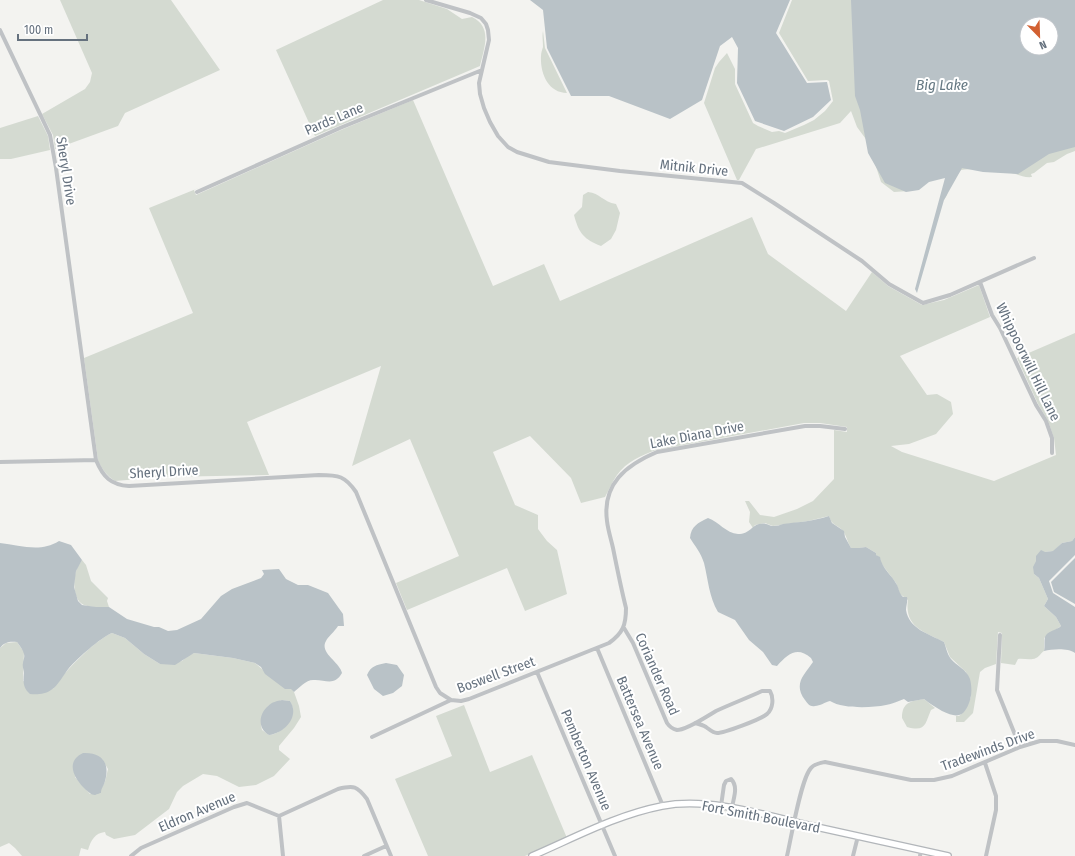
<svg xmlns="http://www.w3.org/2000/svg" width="1075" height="856" viewBox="0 0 1075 856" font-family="'Fira Sans Condensed',sans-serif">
<rect width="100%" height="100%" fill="#f3f3f0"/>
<path fill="#d4dad1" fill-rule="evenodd" d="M60 0H171L220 70 125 113 118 126 55 149 53 135 42 114 85 89 90 82 92 73Z
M383 0H419L447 9 462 19 472 17C493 27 484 48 480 66L315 136 276 50Z
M792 0H900L1075 82V151L1067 154 1054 162 1047 163 1034 173 1031 174 1032 177C1024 178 1018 174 1011 173 998 169 974 168 961 170L949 187 947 195 944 200 947 173 909 191 894 192 881 182 868 142 857 127 851 111 840 123 756 149 739 180H737L704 103 715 68 719 62 727 53 735 69V84L753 123 758 126 772 132 779 131 785 133 804 125 814 120 825 111 833 101 829 81 827 80 808 81 779 33Z
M543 31 545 48 567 93C548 93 540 73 541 56 541 53 542 50 543 47 543 41 542 36 543 31Z
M413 100 493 286 544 264 560 301 752 217 768 254 846 311 872 272 888 286 922 305 944 300 979 285 990 317 900 356 927 395 937 394 951 402 953 414 936 434 909 444 891 446 902 452 994 481 1056 455 1054 438 1048 421 1038 404 1017 358 1075 333V537L1072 541 1062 543 1054 551 1045 552 1036 561 1034 574 1039 578 1048 599 1044 606 1056 617 1061 626 1044 638V651C1041 653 1039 657 1036 658 1030 661 1024 658 1018 659L1015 665 1001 663 1002 633 998 632 996 664 985 668 980 672 973 713 964 722H956V716H959L965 710 971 697 966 672 950 657 944 642C924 632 904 627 908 600L900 594 896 583 881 563 880 558 876 555V553L866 547 858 548H851C847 542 846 532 840 528 834 524 831 523 829 516L808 521 773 526 765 523 755 525 753 528 749 522 750 512 745 501H749L760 515 774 517 797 509 813 501 834 479V430L847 432V427L820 423H804L656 450C642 455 626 462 617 475 612 482 609 490 605 497L581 503 571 478 530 436 493 452 515 505 538 515V529L547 541 557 550 567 594 525 611 507 568 407 610 396 583 459 556 410 439 352 466 381 366 247 422 269 475 163 477 115 481C106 475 102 469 98 460L84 358 193 313 149 208 201 187 194 190 196 195 341 130Z
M38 116 48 136 50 150 11 159H0V128Z
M588 192C600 193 603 202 616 204L620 213 616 230 611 239 601 246C584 239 579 234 574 215L582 207 583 195Z
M82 560 86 565 91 581 108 598 107 601 109 607C100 607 92 608 84 605 73 601 73 580 76 571 77 567 80 563 82 560Z
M112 633 125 638 144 654 160 664 182 661 189 655 194 653 233 658 255 663 276 681 285 687 291 688 294 692 299 706 301 717 294 728 279 746V750L290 759 274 776 256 785 239 787 217 776 203 774 183 786 177 792 169 809 135 835 114 839 106 835 105 832C95 833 91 840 88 850L81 848 79 856H22L15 848 9 843 0 847V648L6 643 17 642 24 652 23 681 53 689C63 673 95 640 112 633ZM282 700 290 701C299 715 283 734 269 735L262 730 261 725 268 706ZM102 759 108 769C104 785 106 787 90 794L75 777Z
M924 699 935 708 931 710C925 724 926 732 907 727L902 718C902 702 911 701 924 699Z
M464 705 490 772 532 755 567 838 525 856H428L395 779 452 756 436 716Z"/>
<path fill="#b9c2c7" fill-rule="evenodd" d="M530 0H790L776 33 807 83 827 82 831 100 813 117 784 131 755 121 737 83 738 48 732 37 720 46 702 100 670 119 609 96H571L547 48 543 10Z
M851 0H1075V147L1049 154 1018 174 983 172 962 168 944 200 917 293 915 289 945 178 929 182 919 190 906 192 885 183 868 153 860 110 855 96ZM1027 24H1051V48H1027Z
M829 516 832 523 844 531 845 537 851 548H858L866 547 876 553V555L880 557C882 569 892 575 897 585 899 589 899 593 903 597H907C908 601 906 606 906 610 909 629 929 634 944 642 946 647 947 654 951 659 957 666 966 669 970 679 972 687 972 696 969 703 963 719 955 717 942 711 936 707 930 704 924 699L908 702 904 699C898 701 892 704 886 705 871 708 843 709 830 701 825 702 820 706 815 706 810 707 808 704 805 700 793 684 804 675 813 662L811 658C797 646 788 654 777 666L772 665 763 652 749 640 735 620 718 612C709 597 708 579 704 563 701 553 695 546 690 538 691 526 698 523 708 518 719 522 726 533 738 534 750 534 751 526 759 524 767 522 768 526 774 526 777 526 780 525 783 524 799 522 814 521 829 516Z
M1075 537V555L1049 581 1053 593 1075 607V653C1068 648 1053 649 1044 651 1045 647 1044 641 1045 637 1047 631 1057 630 1061 626L1056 617 1044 606 1048 599 1039 578 1034 574 1033 567 1036 561V556L1041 550 1045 552 1053 551 1062 543 1072 541Z
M59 541 71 545 82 560 76 571 74 587 78 601 82 605 96 607H109L127 619 154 627H159L168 631 177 630 201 619 221 596 232 589 261 578 264 574 262 570 279 569 286 579 298 585H308L328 593 343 614 344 626H338C335 631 327 638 326 641 319 653 340 662 342 673 334 687 325 679 313 680 306 680 299 688 294 692L291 689H285L265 674 261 667 255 663 233 658 194 653 175 665 160 664 144 654 125 638 112 633C100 638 78 658 69 668 64 674 58 686 51 690 46 694 37 695 30 694 23 688 23 682 24 673 24 670 22 667 23 663 23 660 25 658 24 654 23 650 20 646 17 642 10 641 4 642 0 648V543C20 545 40 553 59 541Z
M1075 558V604L1054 592 1051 582Z
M386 663 397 665 404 675 402 686 393 693 383 696 374 689 367 675C371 666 376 665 386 663Z
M282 700 290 701C300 716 285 733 269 735 258 729 258 715 268 706 272 702 277 701 282 700Z
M83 753C103 752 110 764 105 781 104 786 101 788 101 793 100 793 95 795 95 795 91 795 89 792 86 790 75 780 64 762 83 753Z"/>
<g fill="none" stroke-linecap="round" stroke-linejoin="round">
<defs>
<path id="secondary" d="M532 856C574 838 616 815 662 806 710 797 765 815 812 826 857 836 903 846 948 856"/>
</defs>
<use href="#secondary" stroke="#b2b6ba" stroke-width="8"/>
<path stroke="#bfc2c5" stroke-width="4" d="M426 0 470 13 481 18 486 24 488 30 489 40 482 70 479 83 480 94 484 108 490 122 498 136 508 147 517 152 549 162 620 171 742 183 774 203 862 261 889 284 923 303 950 295 1034 258
M0 30 50 135 56 168 96 460C103 477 111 485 129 486L319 475C339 475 345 476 356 492L436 687 440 693 451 700
M197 192 340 128 482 70
M980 282 992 315 1000 328 1036 405 1046 421 1052 438V453
M0 462 96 460
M624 628 633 643 667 723C669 726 673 729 677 730 687 730 707 716 716 711 731 704 747 698 762 691H770C774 698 773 709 767 714 762 719 724 733 717 733 713 733 710 730 706 727 703 725 699 724 695 723
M1000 635 997 690 1020 747
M597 648 663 806
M537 672 615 856
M372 737 451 700 461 701 469 699 609 643C623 633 626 625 626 608 621 588 617 568 613 548 611 539 608 530 607 521 602 484 626 465 657 452L805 426H820L845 429
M985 763 996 796V810L986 856
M721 806 724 785 726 781 731 779C739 787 733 799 732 808
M279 816 283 856
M131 856 141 848 234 807 247 803 279 816 338 789C354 785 357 786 367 799L391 856
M364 856 386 846
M787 856C791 839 801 778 811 768 814 764 820 763 825 762L911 780H934L952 776 1020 747 1040 741H1057L1075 745
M853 856 858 836
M920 856 921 850"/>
<use href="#secondary" stroke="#fff" stroke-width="5.5"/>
</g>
<g text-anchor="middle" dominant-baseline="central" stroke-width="4" stroke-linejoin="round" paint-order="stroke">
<g font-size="14" fill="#65717e" stroke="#fff">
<text transform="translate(334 119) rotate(-23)">Pards Lane</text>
<text transform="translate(694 168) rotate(6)">Mitnik Drive</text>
<text transform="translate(66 171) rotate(81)">Sheryl Drive</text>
<text transform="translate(1028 362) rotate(64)">Whippoorwill Hill Lane</text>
<text transform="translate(697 435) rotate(-11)">Lake Diana Drive</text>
<text transform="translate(164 472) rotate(-3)">Sheryl Drive</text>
<text transform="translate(657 674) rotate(66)">Coriander Road</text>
<text transform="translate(496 675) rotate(-20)">Boswell Street</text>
<text transform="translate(640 723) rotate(67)">Battersea Avenue</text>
<text transform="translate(988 750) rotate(-20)">Tradewinds Drive</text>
<text transform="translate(586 760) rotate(67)">Pemberton Avenue</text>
<text transform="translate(197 812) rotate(-23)">Eldron Avenue</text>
<text transform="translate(761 817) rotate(11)">Fort Smith Boulevard</text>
</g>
<g font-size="15" font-style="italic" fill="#667983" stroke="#fff">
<text x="942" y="85">Big Lake</text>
</g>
</g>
<g transform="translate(1039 36) rotate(157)"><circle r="19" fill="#ffffff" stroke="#c1c6cb"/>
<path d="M0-3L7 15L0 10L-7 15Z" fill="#d26031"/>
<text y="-6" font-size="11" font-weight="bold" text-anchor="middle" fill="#65717e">N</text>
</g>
<path d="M18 34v6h69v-6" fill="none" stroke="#65717e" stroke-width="2"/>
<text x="24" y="34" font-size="12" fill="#65717e" stroke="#ffffff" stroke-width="3" paint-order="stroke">100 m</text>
</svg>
